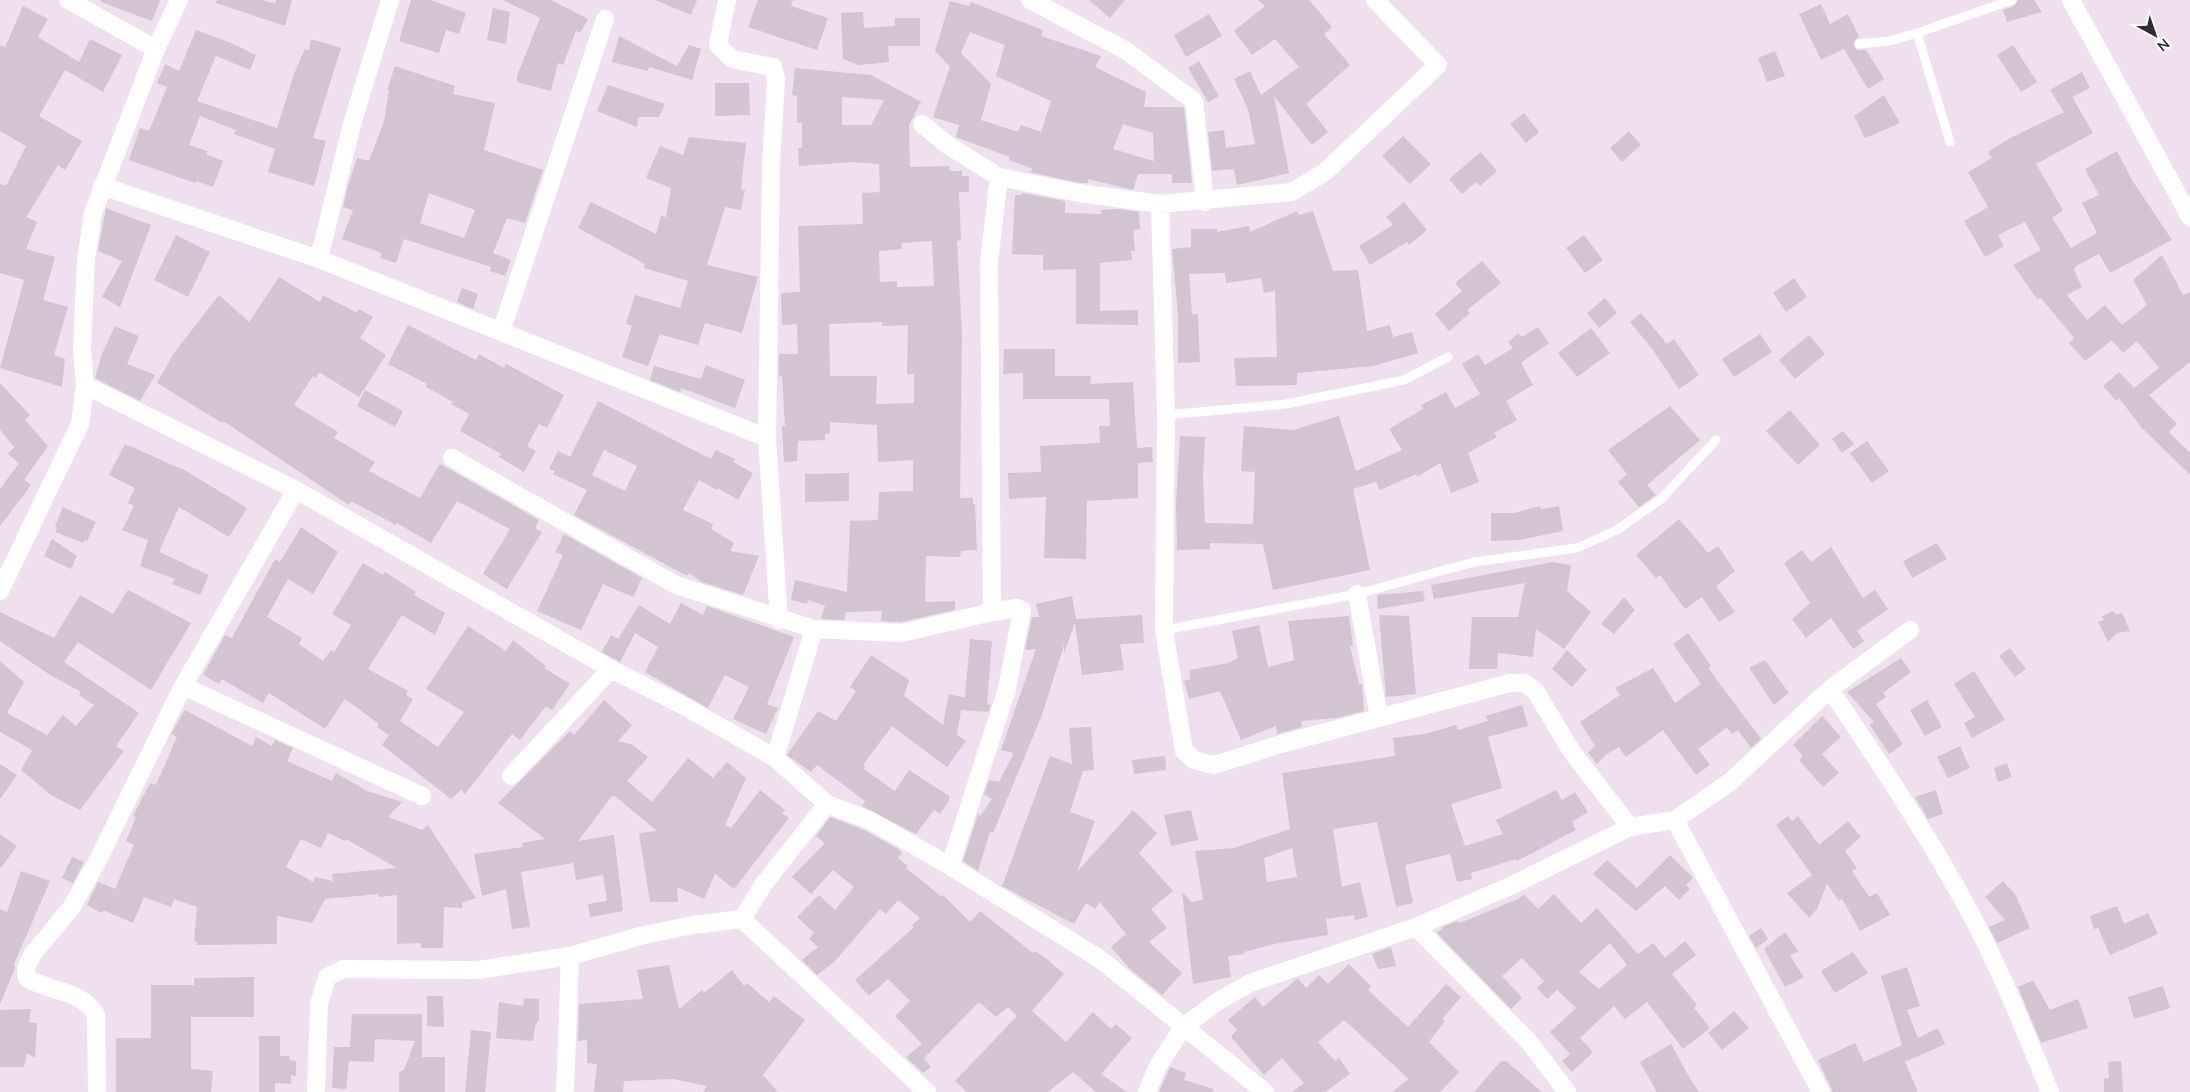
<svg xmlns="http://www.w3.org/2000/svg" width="2190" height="1092" viewBox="0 0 2190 1092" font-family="Mulish,sans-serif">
<rect width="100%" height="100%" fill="#efdfef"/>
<path fill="#d2c4d1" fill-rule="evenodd" d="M101 0H160L152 21 101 2Z
M217 0H263L275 4 276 0H292L285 26 216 3Z
M411 0H431L466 13 459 34 446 30 439 53 399 41Z
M503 0H551L588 19 580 33 576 31 563 65 558 63 551 91 517 82V76L540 18Z
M655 0H697L691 15Z
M758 0H793L791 6 828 18 817 50 748 27Z
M1089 0H1125L1110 18Z
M1258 0H1309L1332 27 1324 34 1350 65 1306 104 1328 132 1312 145 1274 96 1289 173 1237 185 1234 169 1212 171 1208 132 1224 130 1226 148 1255 144 1248 109 1234 79 1250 71 1261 95 1299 67 1275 39 1252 55 1234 31 1265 6Z
M2018 0H2034L2042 12 2007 22 2003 10 2014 6Z
M950 1 969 6 971 2 1043 30 1041 36 1101 56 1095 67 1146 92 1144 107H1184L1192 183H1172V174H1138L1133 190 1088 179V183H1081L1029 172 1033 169 1009 160 1010 157 956 137 959 125 933 117 950 67 935 51ZM970 32 1005 45 996 76 1051 101 1041 132 1021 125 1018 132 981 120 991 84 961 53ZM1123 124 1153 133 1154 161 1113 149Z
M1821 4 1830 24 1848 14 1859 36 1854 41V47L1857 50H1866L1884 79 1868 89 1844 49 1821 60 1799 14Z
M23 6 48 19 38 37 79 62 90 39 122 55 103 92 65 70 39 116 82 141 65 170 58 165 26 217 37 222 26 249 55 257 43 300 68 307 54 355 65 359 62 387 0 368 24 280 0 273V184L6 186 26 146 0 131V45L5 47Z
M493 8 510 12 506 44 487 40Z
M863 12 864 28 895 26V18H920V46H888L889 62 859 65 843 59 841 13Z
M1209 14 1222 36 1186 57 1174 35Z
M196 30 229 42 256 55 250 70 216 56 197 101 277 128 294 74 305 49 309 50 311 39 341 48 313 138 326 141 314 186 268 172 275 149 234 134 236 130 200 116 189 145 207 151 206 154 223 161 213 187 196 181 195 183 129 160 140 128 149 131 167 87 157 83 165 64 179 71Z
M619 36 677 66 689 45 701 49 692 80 649 67 648 71 612 62Z
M2013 45 2037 82 2021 92 1997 55Z
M1775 51 1785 76 1767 82 1758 58Z
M1199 61 1219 96 1208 102 1188 68Z
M395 66 455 86 453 94 495 103 484 150 543 170 525 223 507 218 493 253 511 260 505 276 490 271 491 267 404 239 396 263 380 258 382 253 342 239 353 210 343 207 348 186 357 158 369 161 384 121 389 90H387ZM429 193 475 210 464 238 420 223Z
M795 68 871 75 923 103H920L909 125 910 167 949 166 950 171H962V176H969V192H959L961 240 957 241 962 333 960 498H973V504H975L977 550 961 551 960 557 926 556 925 602 955 601V610L901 622 881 621 882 611 846 612 844 620 821 619 825 606 808 600 807 604 791 600 795 580 847 592 850 521 878 520 879 492 913 491V460L878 462 877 425 830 422V433L825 434V440L798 441 797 461 784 462 782 426H785L782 376 779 377V354H798L797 324 782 325 781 293 800 292 798 226 863 224 862 193 880 192 879 164 852 162 799 166 798 148H802V123H797V96L792 95ZM842 97 884 100 871 125H842ZM932 241 934 286 897 287V281L880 282 879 251 902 249 901 243ZM882 322V326L908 325 907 374H914V403L876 404 877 376H830L829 324Z
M2082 72 2090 88 2072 97 2093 133 2036 164 2063 210 2052 218 2071 248 2097 233 2082 203 2099 195 2085 169 2117 151 2132 180 2172 240 2110 273 2099 254 2076 266 2074 270 2082 287 2067 295 2087 320 2105 305 2122 325 2147 305 2133 280 2162 255 2183 295 2190 292V362L2149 395 2177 424 2169 432 2190 453V475L2141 427 2119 398 2116 401 2103 386 2119 372 2134 388 2159 368 2137 341 2123 353 2112 340 2085 361 2069 343 2074 338 2041 298 2037 299 2013 265 2041 250 2025 222 1998 235 2004 246 1985 257 1964 221 1988 207 1968 172 1992 158 1988 152 2010 138 2064 112 2050 90Z
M715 83H749L750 115 715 116Z
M608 85 665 104 659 117H638L637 127 597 111Z
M1884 95 1900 123 1865 138 1854 116Z
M1524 113 1539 132 1526 143 1510 124Z
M1629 131 1641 145 1622 162 1610 148Z
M1403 136 1431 164 1410 184 1382 156Z
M689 137 746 143 741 189 745 190 741 210 725 207 707 265 758 277 742 333 705 323 698 345 660 334 648 366 622 357 632 326 626 324 635 295 680 308 688 281 644 268 645 264 578 228 591 202 656 234 661 216 666 217 671 188 646 178 660 146 683 155Z
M1481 152 1497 171 1480 186 1476 182 1462 194 1449 179Z
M1022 193 1065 201V213L1101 214V210L1119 209 1139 212 1140 229 1133 230 1135 251H1131L1132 260 1100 263V311L1138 310V325L1076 324V269L1043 270V255L1012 254 1015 195H1022Z
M1404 202 1427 230 1409 245 1407 242 1370 265 1359 246 1393 225 1386 217Z
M106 208 151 225 120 307 102 297 122 261 98 251Z
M1297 211 1299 215 1313 211 1333 271 1358 270 1367 331 1390 325 1393 337 1412 332 1418 353 1373 366 1297 373V385L1236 386 1234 358 1277 357 1275 291 1264 293 1261 278 1226 283 1225 273 1189 274 1192 314H1198L1200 362 1178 363V314L1172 249 1191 247V229H1217V232L1249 226 1250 232Z
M176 235 210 252 188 297 154 280Z
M1584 235 1603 260 1585 273 1566 248Z
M1482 261 1501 283 1467 310 1470 313 1449 331 1435 314 1462 291 1455 283Z
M279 277 320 302 323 295 357 313 359 309 373 317 360 338 386 355 359 397 319 372 316 378 313 376 294 405 338 432 334 438 375 462 369 471 420 498 440 464 539 520 535 528 542 532 507 589 483 574 510 529 457 501 431 543 397 523 396 525 351 501 349 505 223 421 222 423 157 383 174 353 219 295 249 322Z
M1794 278 1807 297 1786 312 1773 293Z
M462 288 478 294 473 309 457 302Z
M1605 298 1617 313 1599 328 1587 313Z
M1641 313 1667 344 1674 339 1699 375 1679 389 1653 350 1630 322Z
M408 325 476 360 479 354 504 368 506 364 564 395 547 428 539 424 527 446 536 451 524 472 499 457 501 454 460 431 469 414 451 404 453 402 426 387 427 384 388 364Z
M115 326 139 336 127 364 155 375 140 401 95 378 102 354Z
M1538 327 1549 343 1521 363 1533 385 1506 401 1517 420 1494 433 1497 437 1468 453 1479 482 1451 493 1440 463 1417 477 1416 474 1380 490 1376 482 1353 489 1370 570 1273 590 1263 544 1210 543V549L1177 550 1176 503 1180 436 1205 437 1203 478 1205 523 1253 524 1255 472 1241 471 1244 426 1293 430 1339 416 1356 471 1402 450 1389 429 1423 409 1421 405 1446 392 1455 408 1480 394 1462 364 1478 354 1485 365 1513 348 1508 342 1518 333 1522 337Z
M1591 328 1610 353 1577 377 1558 353Z
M1760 334 1772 352 1734 377 1722 359Z
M1809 335 1825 354 1795 379 1779 360Z
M1004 349H1055V376H1091L1090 384 1133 382 1137 448 1152 447 1153 462 1138 463V498L1087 501 1086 559 1044 558 1046 497 1009 499 1008 473 1041 472 1040 446 1100 443 1099 426H1110L1109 399H1023V373L1003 374Z
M706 365 745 380 735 408 681 388 680 392 650 380 654 366 701 379Z
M0 383 30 415 25 420 48 446 24 480 31 485 0 526V489L19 463 8 454 14 447 0 430Z
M365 390 403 411 395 427 357 406Z
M598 401 711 459 716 450 735 459 733 462 753 473 738 500 718 488 717 490 699 480 683 510 713 524 711 529 734 543 730 551 759 556 743 595 702 582 689 573 687 576 574 515 587 490 553 474 555 471 549 469 558 451 570 457ZM604 450 637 466 625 491 592 475Z
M1670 406 1700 440 1647 485 1656 495 1639 507 1618 482 1627 474 1608 450Z
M1790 410 1820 445 1798 465 1766 431Z
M1843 431 1854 444 1842 453 1832 439Z
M1867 441 1889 471 1872 483 1850 453Z
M125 444 186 471 247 508 229 537 179 507 159 552 209 575 200 595 172 584 175 579 140 566 148 540 122 530 134 506 128 503 135 488 109 475Z
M849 473V501L805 502V474Z
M1540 506 1541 509 1559 506 1563 531 1519 540 1491 541V513H1514Z
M63 507 96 522 87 541 85 540 83 543 55 532 57 528 55 526Z
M1679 519 1708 553 1718 546 1735 571 1716 586 1735 612 1719 622 1702 597 1685 609 1660 575 1656 578 1636 555Z
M301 527 338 552 313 594 288 579 267 617 302 638 299 644 323 661 331 650 334 652 351 625 332 614 363 563 383 575 385 572 416 592 414 595 445 613 435 635 402 615 368 669 408 691 406 695 413 699 400 721 438 747 464 712 426 689 468 626 506 651 513 640 546 666 544 668 570 684 552 710 546 706 520 740 512 734 465 794 461 790 451 799 382 745 389 735 377 727 379 724 345 699 325 729 269 693 263 703 222 679 219 684 203 675 225 635 232 638 275 559 280 562Z
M564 534 642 578 633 597 603 584 581 630 537 611 563 555 555 552Z
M52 539 77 556 71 569 44 556Z
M1937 543 1947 559 1912 578 1903 561Z
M1831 547 1863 598 1875 590 1888 609 1857 631 1864 641 1853 649 1831 618 1806 638 1792 619 1810 603 1784 563 1802 550 1811 562Z
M1553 562 1571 565 1567 591 1591 612 1564 649 1536 629 1533 657 1498 653 1497 669H1469L1472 617H1518L1525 583 1434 599 1431 585Z
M128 590 191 623 151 690 78 642 64 662 139 713 116 746 124 751 80 810 51 795 21 770 32 750 0 732V661L24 682 7 713 47 735 63 715 76 726 94 705 79 695 81 692 50 675 0 641V612L54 638 80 595 113 614Z
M1423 591 1425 601 1378 609 1377 595Z
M1072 596 1076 619 1142 615 1144 643 1120 644 1124 670 1082 675 1075 623 1064 653V645L1042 715 993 833 990 832 978 871 963 861 978 814 980 816 992 799 984 794 989 780 999 782 1014 753 1001 750 1036 649 1025 650 1032 617H1039L1036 604Z
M1624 597 1635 610 1614 634 1601 624Z
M681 603 703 615 707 606 794 637 767 704 778 708 766 734 733 719 749 687 725 675 708 708 645 672 658 647 635 633 620 662 602 652 611 635 618 639 639 605 670 624Z
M2114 611 2116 615 2122 613 2130 631 2117 633 2108 642 2098 622 2104 620 2102 616Z
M1379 615 1409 616 1416 694 1386 697Z
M1349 616 1353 646H1350L1359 684H1362L1364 711 1336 718 1301 721 1302 727 1277 734 1276 726 1241 740 1220 691 1189 699 1184 681 1191 679 1189 670 1228 663 1238 658 1232 631 1259 625 1268 667 1294 660 1288 621Z
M1688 633 1711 666 1708 668 1761 739 1751 748 1738 730 1732 734 1728 729 1726 728 1698 749 1710 765 1696 775 1663 730 1626 757 1619 747 1607 754 1597 764 1588 752 1595 746 1580 722 1620 695 1615 688 1653 668 1675 703 1701 684 1673 644Z
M970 639 992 641 987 704 991 705 988 712 961 710 957 735 966 741 947 767 892 726 863 765 865 766 864 769 895 791 909 770 949 796V801L940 814 934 810 916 834 862 806 865 801 817 765 811 772 787 755 818 711 836 721 856 691 850 687 871 655 909 680 904 696 943 725 949 694 965 698Z
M2010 648 2026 669 2015 677 1999 656Z
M1567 650 1587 670 1572 687 1552 669Z
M1901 658 1911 672 1883 693 1886 697 1876 704 1903 744 1889 754 1870 725 1874 722 1847 692Z
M1765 660 1789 693 1774 705 1749 668Z
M1974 671 2005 720 1972 738 1964 723 1975 717 1954 684Z
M604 700 632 725 618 741 633 745 648 757 627 781 652 802 688 758 713 778 727 762 746 778 725 825 731 828 760 790 785 810 782 813 789 818 734 889 715 874 704 899 677 887 678 902H650L639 833 657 831 615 796H612L578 841 614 835 623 911 590 917 588 904 607 901 603 875 576 880 573 863 521 872 530 927 512 929 506 889 482 896 474 854 523 847 522 843 545 839 498 803 570 731 574 735Z
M1927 700 1942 727 1925 736 1910 710Z
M1522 705 1528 726 1488 737 1502 788 1451 804 1465 846 1503 834 1496 820 1556 790 1562 800 1575 792 1588 812 1572 822 1576 830 1517 861 1516 859 1471 873 1472 879 1457 882 1450 854 1405 865 1413 903 1396 907 1377 822 1333 829 1342 887 1360 882 1368 917 1355 920 1354 915 1326 919 1328 935 1274 944 1244 952V954L1228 956 1231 977 1193 984 1182 892 1192 902 1203 900 1195 851 1234 848 1290 829 1282 773 1395 756 1393 738 1424 734 1456 725 1458 730 1488 721 1486 716ZM1292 848 1297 877 1267 882 1264 858Z
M185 710 252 746 256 737 272 746 275 740 293 748 287 761 332 781 336 773 367 791 402 802 388 817 422 830 428 825 476 898 462 903V908L444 907 443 948H421V943L397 944V895L379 897 378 894 325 899 312 923 277 916V944L197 945V942L194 941 197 907 174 899 171 907 144 897 133 923 103 910 102 913 87 905 98 882 115 889 134 845 126 841 136 817 133 816 150 783 156 785 177 737 171 734ZM328 833 345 841 346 839 397 868 332 874 333 881 315 877 313 882 286 867 301 839 321 848Z
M1822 716 1841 737 1822 754 1839 773 1823 787 1799 760 1803 756 1793 745Z
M1091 727 1094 770 1083 771 1070 812 1095 821 1077 872 1133 810 1157 833 1139 853 1173 891 1151 909 1167 928 1149 942 1182 973 1162 995 1130 969 1111 947 1126 934 1100 902 1095 909 1086 903 1074 924 1002 886 1050 756 1072 764 1069 728Z
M1960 746 1970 768 1948 778 1937 757Z
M1165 756 1166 770 1134 774 1132 760Z
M2007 763 2012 777 1998 782 1994 768Z
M0 764 17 775 0 799Z
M1936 790 1943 814 1928 819 1915 797Z
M1191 810 1198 840 1171 846 1164 815Z
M1788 816 1792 821 1798 816 1819 845 1848 821 1861 837 1845 851 1857 868 1852 871 1869 897 1877 893 1890 915 1860 931 1842 899 1839 901 1827 884 1817 909 1809 918 1787 893 1812 875 1776 825Z
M830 817 864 830 900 850 898 849 902 853 898 858 908 866 906 868 942 897 943 895 970 922 980 911 1033 953 1035 951 1047 959 1064 974 1032 1011 1066 1042 1093 1012 1111 1029 1116 1024 1132 1038 1101 1074 1127 1092H1096L1073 1072 1048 1092H967L955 1081 1017 1016 1008 1007 996 1017 979 1002 924 1058 931 1067 923 1073 906 1057 922 1044 895 1016 910 1001 888 979 869 996 855 980 914 927 912 925 920 918 898 900 886 914 880 909 834 962 817 975 802 960 818 947 809 939 814 933 797 917 819 895 835 910 854 887 833 870 811 894 792 877 825 843 816 836Z
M0 834 17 846 0 869Z
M1670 855 1693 878 1686 885 1690 889 1679 900 1665 886 1636 911 1593 874 1607 860 1637 888Z
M72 857 84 862 73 883 62 878Z
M21 871 50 881 14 964 15 968 0 1004V909L7 912Z
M2003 881 2015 894 2030 928 1997 943 1989 927 2005 920 1985 897Z
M1524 894 1538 909 1554 894 1581 923 1597 908 1638 954 1653 943 1665 958 1685 941 1696 955 1672 974 1697 1005 1694 1008 1710 1028 1683 1049 1647 1002 1625 1019 1614 1006 1580 1038 1593 1052 1572 1072 1562 1061 1570 1054 1550 1032 1576 1008 1557 990 1547 999 1537 988 1544 981 1522 958 1502 976 1522 998 1511 1009 1437 933 1445 926 1457 921 1460 923 1518 899ZM1610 943 1627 965 1599 989 1579 972Z
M2117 906 2124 924 2148 913 2158 934 2110 955 2098 928 2094 929 2090 916Z
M1761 928 1768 939 1756 948 1749 936Z
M1785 932 1798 951 1790 956 1804 977 1785 987 1764 949Z
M1391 947 1396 966 1378 969 1372 954Z
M1853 952 1868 973 1835 993 1821 971Z
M1349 964 1371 986 1368 990 1408 1027 1446 984 1461 997 1442 1019 1445 1021 1429 1042 1459 1072 1440 1092H1392L1409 1079 1344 1020 1318 1042 1335 1061 1339 1058 1350 1074 1325 1092H1292L1304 1083 1282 1058 1264 1075 1231 1037 1237 1030 1228 1020 1255 997 1263 1007 1298 978 1306 988 1319 975 1328 984Z
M669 965 679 1009 702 990 704 993 732 970 744 986 747 983 769 1002 774 996 805 1020 763 1075 778 1092H703L707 1086 673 1079 624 1081 623 1092H594L597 1064 587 1063V1040L578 1041 579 1004 643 999 637 970Z
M1907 967 1920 1006 1907 1010 1918 1038 1938 1028 1945 1044 1905 1062 1918 1092H1833L1818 1060 1855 1043 1864 1062 1902 1045 1881 976Z
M254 977V1017H191V1069L213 1071 211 1092H116V1038H151V985H194V978Z
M2033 980 2050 1010 2078 999 2088 1028 2041 1043 2018 987Z
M2163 986 2170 1008 2134 1019 2128 997Z
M427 996H443L444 1027 427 1026Z
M524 998 539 999V1020L535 1026 533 1041 496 1038 499 1002 523 1006Z
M31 1009 29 1022 37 1023 35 1058 27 1053 24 1067H0V1010Z
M1734 1011 1749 1028 1722 1050 1708 1033Z
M352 1014H422V1057H445V1092H399V1072L404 1070 415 1041 375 1039 374 1062 349 1061 346 1089 332 1088 334 1047H350Z
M471 1030 491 1032 485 1092H465Z
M259 1036H280V1056H289L290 1060 296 1061V1076L291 1075V1084L275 1083V1092H259Z
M1671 1044 1691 1080 1699 1092H1657L1640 1062Z
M1501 1061H1506L1542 1092H1474Z
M2121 1061 2123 1092H2104V1078H2109L2108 1062Z
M1170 1067 1186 1073 1184 1080 1214 1089 1213 1092H1159Z"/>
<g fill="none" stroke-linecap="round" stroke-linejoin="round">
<path stroke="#fff" stroke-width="9" d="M1859 44 1889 41 1917 33
M1950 142 1917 33 2012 0
M1166 415 1286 404 1404 380 1448 357
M1164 630 1357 594 1474 562 1577 548 1617 530 1661 499 1716 440"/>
<path stroke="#fff" stroke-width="18" d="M68 0 156 49
M727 0 718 45 732 59 773 67 776 78 771 165 767 438 779 620
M1030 0 1125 50 1194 101 1205 202
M2071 0 2190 217
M922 124 949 146 999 177 989 262 992 612
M999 177 1079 193 1160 204 1292 192 1325 172 1438 65 1375 0
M102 186 319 259 767 438
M1160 204 1166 415 1164 630 1184 751 1194 760 1214 765 1281 744 1510 683H1525L1536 692 1572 752 1630 827
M319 259 352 124 390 0
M501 332 605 19
M85 385 296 490 611 669 682 705 775 758 827 804 869 820 950 866 1100 959 1265 1092
M452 458 676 585 814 629 902 633 992 612 1017 608 1022 610 1007 689 950 866
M0 591 80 424 85 385 82 348 86 259 93 213 156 49 179 0
M1357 594 1379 718
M183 686 422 796
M1830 689C1877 760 1925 830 1966 905 1999 965 2024 1029 2050 1092
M775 758 814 629
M511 776 611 669
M1675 820 1821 1092
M742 919 927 1092
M1416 927 1531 1044 1567 1092
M97 1092 96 1015C81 989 51 993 27 978L26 968 32 955 71 908 97 862 183 686 296 490
M316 1092 319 1004 327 977 343 969 478 970 570 956 644 935 693 925 742 919 763 885 827 804
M565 1092 570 956
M1147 1092 1158 1066 1183 1027 1220 1000 1250 983 1416 927 1515 884 1630 827 1675 820 1730 782 1830 689 1910 630"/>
</g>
<g transform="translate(2155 35) rotate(140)" stroke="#ffffff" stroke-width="4" paint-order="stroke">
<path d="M0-4L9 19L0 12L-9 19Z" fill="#2d2d2d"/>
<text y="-8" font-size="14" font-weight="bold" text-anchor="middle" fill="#2d2d2d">N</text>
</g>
</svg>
